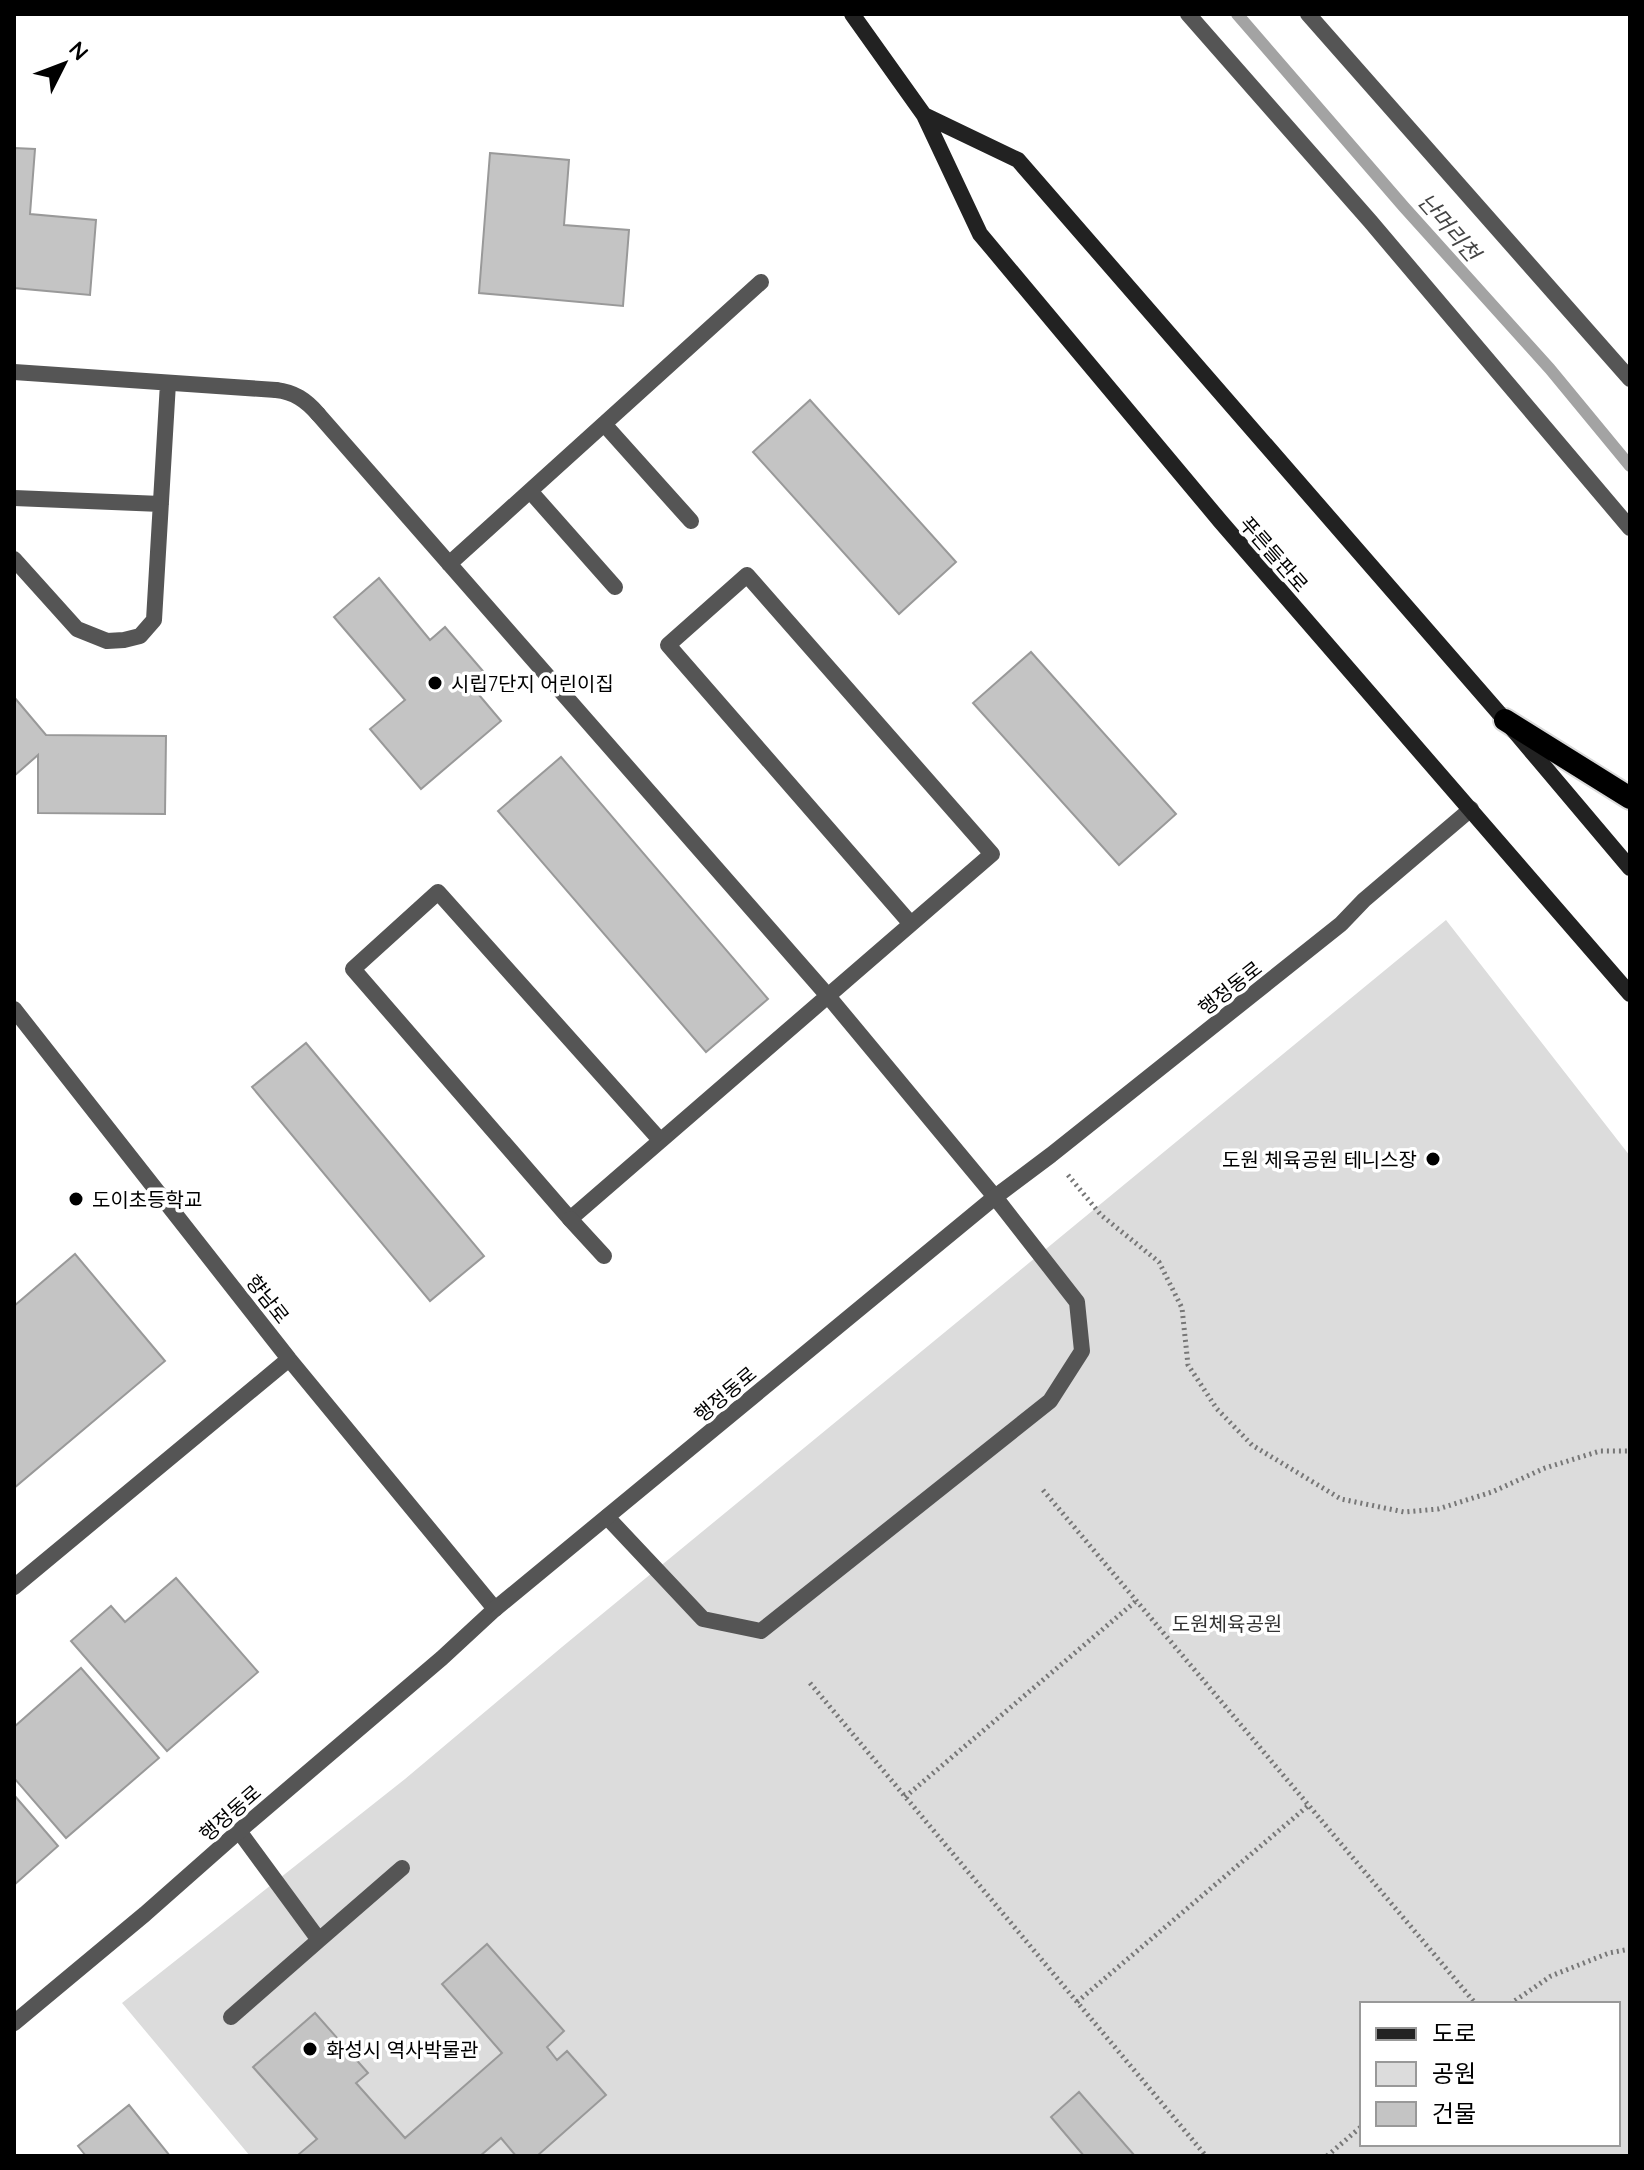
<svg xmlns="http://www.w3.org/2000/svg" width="1644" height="2170" viewBox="0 0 1644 2170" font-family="Quicksand,'Noto Sans KR',sans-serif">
<rect width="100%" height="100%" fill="#fff"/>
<path fill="#dcdcdc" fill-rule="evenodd" d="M1446 920 1630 1156V2156H250L122 2003 405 1779 562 1647ZM1362 2004H1618V2144H1362Z"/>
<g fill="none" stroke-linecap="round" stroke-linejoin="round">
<path stroke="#a3a3a3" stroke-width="12" d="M1237 14 1404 207 1550 369 1630 466"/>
</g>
<path fill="#c4c4c4" stroke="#999" stroke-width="2" d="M14 148 35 149 30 214 96 220 90 295 14 288Z
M490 153 569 160 564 225 629 230 623 306 479 293Z
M810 400 956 562 899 614 753 452Z
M379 578 430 640 445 627 488 677 474 689 501 721 421 789 370 729 405 700 334 617Z
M1031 652 1176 814 1119 865 973 703Z
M14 697 46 735 166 736 165 814 38 813V755L14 776Z
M561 757 768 999 706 1052 498 811Z
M306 1043 484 1256 430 1301 252 1087Z
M75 1254 165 1361 14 1488V1306Z
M176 1578 258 1672 167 1751 71 1641 111 1606 125 1622Z
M81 1668 159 1758 66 1838 14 1778V1727Z
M14 1795 58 1846 14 1885Z
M487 1944 564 2031 547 2047 557 2060 567 2051 606 2095 537 2156H516L501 2138 480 2156H299L298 2155 317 2139 253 2067 315 2013 368 2073 356 2083 405 2138 502 2053 442 1984Z
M1079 2092 1135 2156H1084L1051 2117Z
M129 2105 170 2156H86L78 2146Z"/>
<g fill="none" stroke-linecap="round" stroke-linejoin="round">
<defs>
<path id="trunk" d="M1505 720 1630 798"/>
</defs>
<use href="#trunk" stroke="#dbdbdb" stroke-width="26"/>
<path stroke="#777" stroke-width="5" stroke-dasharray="2 4" stroke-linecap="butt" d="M1068 1175 1101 1215 1159 1262 1182 1308 1188 1365 1217 1409 1252 1445 1341 1499 1404 1512 1438 1509 1492 1492 1545 1468 1600 1451H1630
M1043 1490 1476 2004
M810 1683 1206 2156
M905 1797 1136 1601
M1077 2002 1309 1805
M1510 2004 1551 1976 1609 1953 1630 1949
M1327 2156 1362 2126"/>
<path stroke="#555" stroke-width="16" d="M1188 14 1370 221 1630 528
M1308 14 1630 379
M14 372 276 390
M318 414 828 996 995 1197
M604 424 691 521
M530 491 615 587
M14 498 161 504
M14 559 77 629 107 641 124 640 140 636 154 620 168 383
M449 564 761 282
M660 1140 438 892 353 969 570 1219 911 924 668 645 747 575 992 854 911 924"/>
<path stroke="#555" stroke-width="16" d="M276 390C294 392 306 400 318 414
M14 1009 289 1359 495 1609
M570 1219 604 1256
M607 1517 703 1619 761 1631 1050 1401 1082 1351 1077 1302 995 1197
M14 1587 289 1359
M239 1831 319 1940 402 1868
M231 2017 319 1940"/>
<path stroke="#555" stroke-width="16" d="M14 2023 145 1914 239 1831 442 1658 495 1609 995 1197 1051 1155 1341 924 1364 900 1471 809"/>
<path stroke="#222" stroke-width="16" d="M852 14 924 115 980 234 1221 522 1630 994
M924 115 1018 160 1505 720 1630 868"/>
<use href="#trunk" stroke="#000" stroke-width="22"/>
</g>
<g fill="#000" stroke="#fff" stroke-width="3">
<circle cx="435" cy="683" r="8"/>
<circle cx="1433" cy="1159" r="8"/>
<circle cx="76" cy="1199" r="8"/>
<circle cx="310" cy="2049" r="8"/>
</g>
<g text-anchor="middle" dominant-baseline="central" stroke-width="7" stroke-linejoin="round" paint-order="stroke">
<g font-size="20" fill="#000" stroke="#fff">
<text transform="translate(1274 554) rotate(49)">푸른들판로</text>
<text transform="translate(1230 988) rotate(-38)">행정동로</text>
<text transform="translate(268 1299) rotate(52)">향남로</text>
<text transform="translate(725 1394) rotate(-40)">행정동로</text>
<text transform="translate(230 1813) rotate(-41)">행정동로</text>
</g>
<g font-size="20" fill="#000" stroke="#fff" text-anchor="start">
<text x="451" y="683">시립7단지 어린이집</text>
<text x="1417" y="1159" text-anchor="end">도원 체육공원 테니스장</text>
<text x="92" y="1199">도이초등학교</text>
<text x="326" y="2049">화성시 역사박물관</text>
</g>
<g font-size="20" fill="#333" stroke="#fff">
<text x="1227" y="1623">도원체육공원</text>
</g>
<g font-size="22" font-style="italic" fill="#444" stroke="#fff">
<text transform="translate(1449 227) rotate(49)">난머리천</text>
</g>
</g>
<rect width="1644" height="2170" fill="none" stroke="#000000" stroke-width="32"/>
<rect x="1360" y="2002" width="260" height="144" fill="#ffffff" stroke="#999999" stroke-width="2"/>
<rect x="1376" y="2028" width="40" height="12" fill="#222222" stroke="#999999" stroke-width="2"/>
<text x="1432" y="2042" font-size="24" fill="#000000">도로</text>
<rect x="1376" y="2062" width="40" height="24" fill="#dcdcdc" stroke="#999999" stroke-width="2"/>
<text x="1432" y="2082" font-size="24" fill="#000000">공원</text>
<rect x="1376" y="2102" width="40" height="24" fill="#c4c4c4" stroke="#999999" stroke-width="2"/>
<text x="1432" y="2122" font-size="24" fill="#000000">건물</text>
<g transform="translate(64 64) rotate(48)" stroke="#ffffff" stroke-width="6" paint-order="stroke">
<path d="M0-6L14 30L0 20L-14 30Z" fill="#000000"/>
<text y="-12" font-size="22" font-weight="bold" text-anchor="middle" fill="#000000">N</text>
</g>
</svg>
